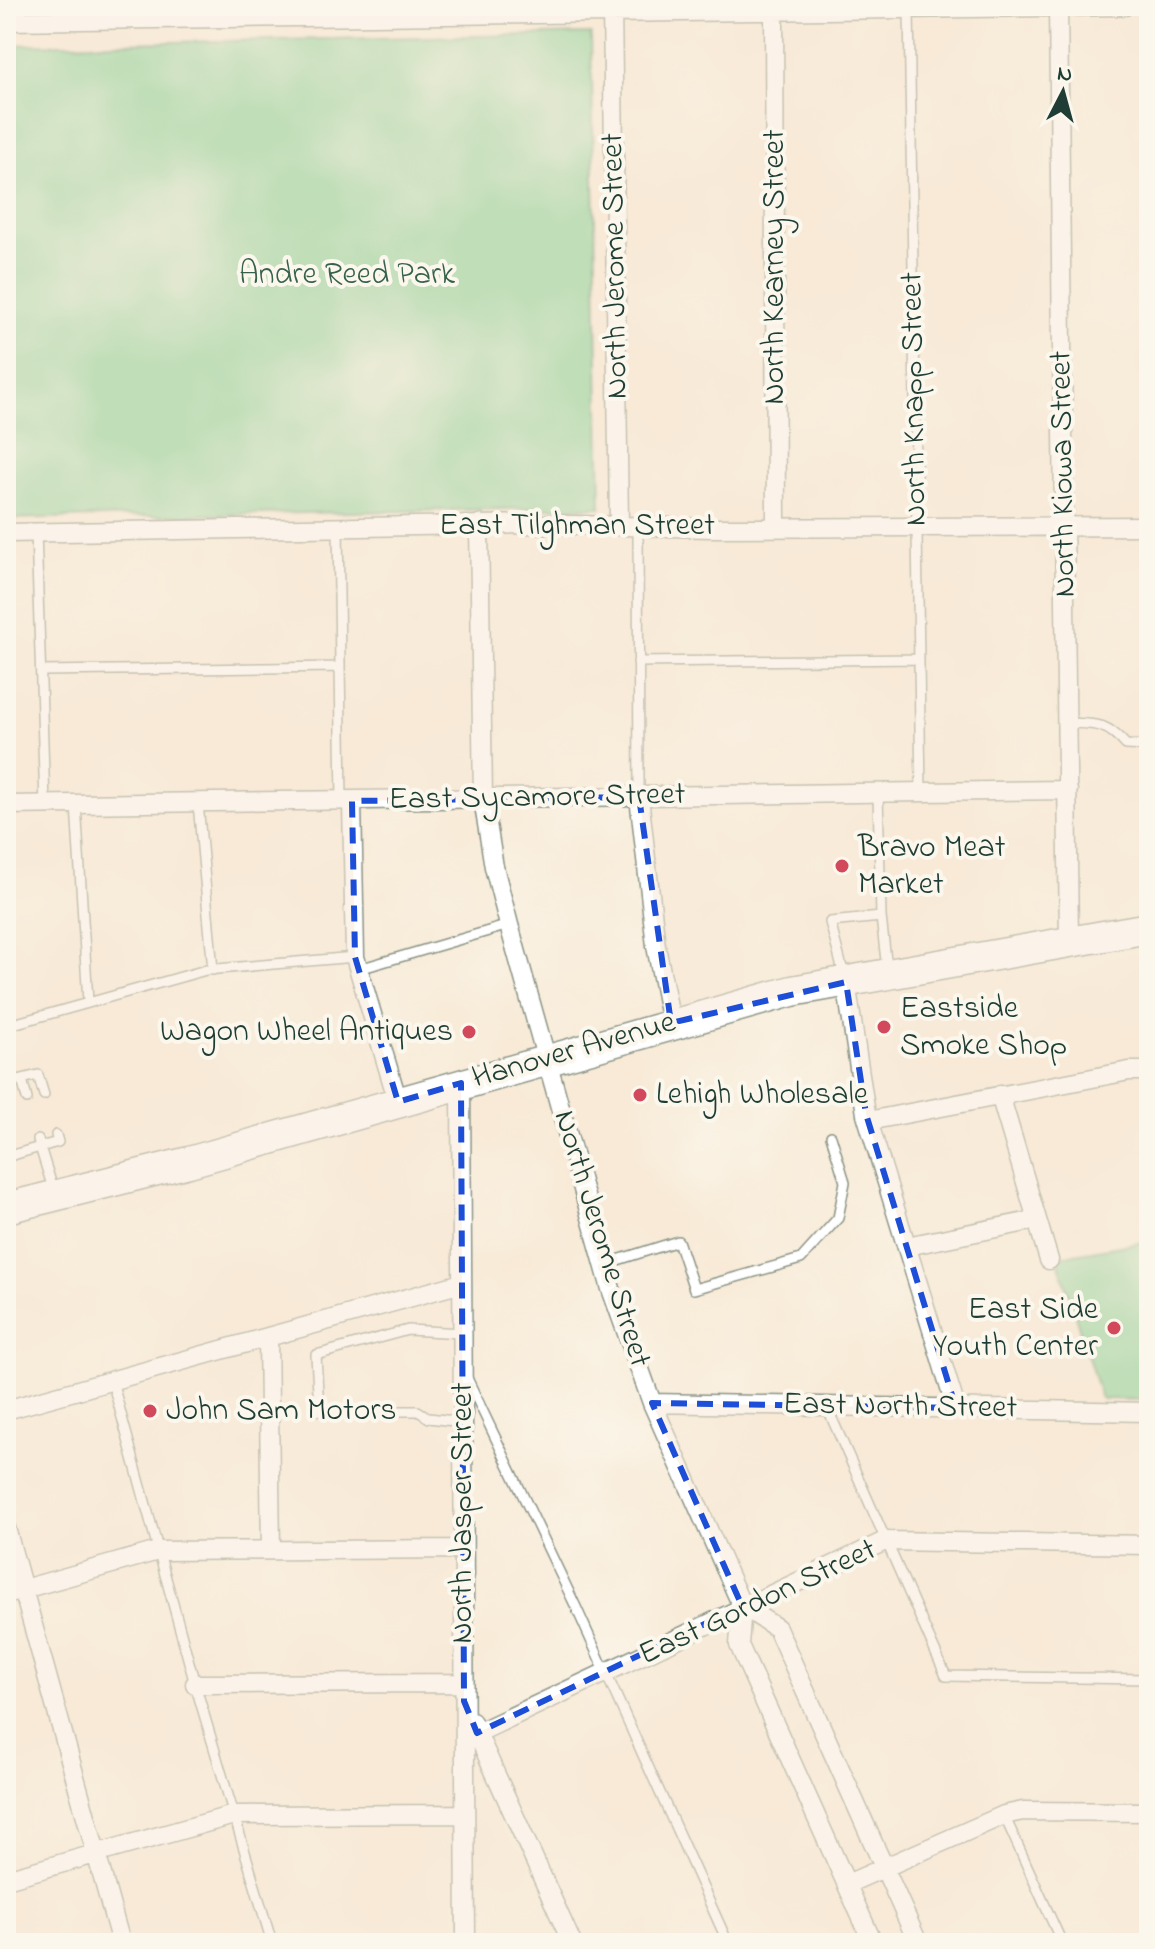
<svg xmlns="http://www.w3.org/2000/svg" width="1155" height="1949" viewBox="0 0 1155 1949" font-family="'Indie Flower',sans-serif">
<rect width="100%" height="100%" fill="#fbf7ec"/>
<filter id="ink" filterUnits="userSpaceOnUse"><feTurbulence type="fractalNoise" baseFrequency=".0125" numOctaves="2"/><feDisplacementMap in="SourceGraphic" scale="16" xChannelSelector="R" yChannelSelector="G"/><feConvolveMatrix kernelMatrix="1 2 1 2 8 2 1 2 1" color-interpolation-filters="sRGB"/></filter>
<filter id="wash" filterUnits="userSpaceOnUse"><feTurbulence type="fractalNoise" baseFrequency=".006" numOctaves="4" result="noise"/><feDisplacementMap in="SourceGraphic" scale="32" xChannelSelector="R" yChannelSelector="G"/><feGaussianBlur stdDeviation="1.8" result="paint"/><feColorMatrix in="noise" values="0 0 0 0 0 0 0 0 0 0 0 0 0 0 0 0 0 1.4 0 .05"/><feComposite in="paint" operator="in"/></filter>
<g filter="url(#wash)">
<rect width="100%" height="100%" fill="#f8ead7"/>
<path fill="#7bd093" stroke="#4d8664" stroke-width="2" d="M591 34 601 507 6 519V45Z
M1149 1241V1400L1101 1399 1057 1257Z"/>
</g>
<g filter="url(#ink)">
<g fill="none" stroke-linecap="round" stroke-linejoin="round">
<defs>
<path id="lane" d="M909 8 921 793
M338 526 342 801
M638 526 639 797
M36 532 45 804
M638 662 919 659
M41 671 340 667
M1067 723C1096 724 1106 722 1126 745L1149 746
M198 803 213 970
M76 804 88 1002
M881 917 887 969
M359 969 509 925
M845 979 830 922 881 917 878 793
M6 1026 206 970 355 957
M22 1079 27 1099
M6 1083 38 1075 44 1095
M6 1157 40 1147 38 1140
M54 1192 40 1147 58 1142 56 1135
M605 1264 678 1241 694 1289 801 1259 838 1218 845 1182 831 1136
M462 1333 408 1330 316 1355 319 1411H418L429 1418 462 1422
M467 1378 576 1607 728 1943
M112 1381 195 1684 272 1943
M826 1405 946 1676 1149 1679
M1004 1815 1062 1943
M1062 1943H1085"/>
<path id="street" d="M612 6 619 526
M774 6 776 527
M1058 6 1069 941
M6 21 1125 6
M479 524 483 799 494 867 509 925 611 1289 652 1403 742 1606 739 1645 873 1943
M6 533 529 524 712 528 1149 526
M639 797 656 946 671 1023
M352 801 355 957 398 1102
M6 805 1068 790
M846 982 866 1114 956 1408
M461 1083 466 1943
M1000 1095 1049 1260
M868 1121 1129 1071H1149
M907 1246 1036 1220
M268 1337 271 1550
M652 1403 1149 1412
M6 1410 462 1283
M6 1528 121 1943
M6 1594 158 1551 463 1549
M742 1606 777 1628 918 1943
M195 1684 463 1683
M472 1722 572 1943
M477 1733 885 1541 1149 1545
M6 1879 234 1815 465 1814
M847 1884 1004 1815 1023 1811 1149 1812"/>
<path id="primary" d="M6 1208 189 1162 792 991 1149 928"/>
</defs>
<use href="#lane" stroke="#8c9486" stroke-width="12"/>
<use href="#street" stroke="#8c9486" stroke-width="21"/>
<use href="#primary" stroke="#8c9486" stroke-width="33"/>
<path stroke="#8c9486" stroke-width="4" stroke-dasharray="6 6" stroke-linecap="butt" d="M6 393 9 390"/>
<use href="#lane" stroke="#fff" stroke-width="9"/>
<use href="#street" stroke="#fff" stroke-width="18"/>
<use href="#primary" stroke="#fff" stroke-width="30"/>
</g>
</g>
<path d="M0 0H1155V1949H0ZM639 797 671 1023 846 982 866 1114 956 1408 652 1403 742 1606 477 1733 464 1701 461 1083 398 1102 355 957 352 801Z" fill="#f8ead7" fill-opacity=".55" fill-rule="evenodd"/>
<path fill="none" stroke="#1d4ed8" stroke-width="6" stroke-dasharray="16 10" stroke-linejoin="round" d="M639 797 671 1023 846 982 866 1114 956 1408 652 1403 742 1606 477 1733 464 1701 461 1083 398 1102 355 957 352 801Z"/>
<g fill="#d1495b" stroke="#fbf7ec" stroke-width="3">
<circle cx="842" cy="866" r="8"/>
<circle cx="884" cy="1027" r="8"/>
<circle cx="469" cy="1032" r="8"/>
<circle cx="640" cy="1095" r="8"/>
<circle cx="1114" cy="1328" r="8"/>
<circle cx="150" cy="1411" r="8"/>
</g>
<g text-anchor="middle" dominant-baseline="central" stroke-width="8" stroke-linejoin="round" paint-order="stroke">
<g font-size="32" fill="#1f3d34" stroke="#fbf7ec">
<text transform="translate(616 266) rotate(-91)">North Jerome Street</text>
<text transform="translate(775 267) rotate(-90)">North Kearney Street</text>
<text transform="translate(915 399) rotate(-91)">North Knapp Street</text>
<text transform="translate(1064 474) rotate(-91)">North Kiowa Street</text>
<text x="577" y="526">East Tilghman Street</text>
<text transform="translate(537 798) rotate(-1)">East Sycamore Street</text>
<text transform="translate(574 1051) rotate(-16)">Hanover Avenue</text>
<text transform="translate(601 1239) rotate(73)">North Jerome Street</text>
<text transform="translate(900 1407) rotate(1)">East North Street</text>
<text transform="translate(463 1513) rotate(-90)">North Jasper Street</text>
<text transform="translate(758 1603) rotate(-25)">East Gordon Street</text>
</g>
<g font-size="32" fill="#36624c" stroke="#fbf7ec">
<text x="347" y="275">Andre Reed Park</text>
</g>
<g font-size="32" fill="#1f3d34" stroke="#fbf7ec" text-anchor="start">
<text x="858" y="848">Bravo Meat<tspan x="858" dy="37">Market</tspan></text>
<text x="900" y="1009">Eastside<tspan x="900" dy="37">Smoke Shop</tspan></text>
<text x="453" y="1032" text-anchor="end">Wagon Wheel Antiques</text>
<text x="656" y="1095">Lehigh Wholesale</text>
<text x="1098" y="1310" text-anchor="end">East Side<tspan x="1098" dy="37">Youth Center</tspan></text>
<text x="166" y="1411">John Sam Motors</text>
</g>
</g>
<rect width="1155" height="1949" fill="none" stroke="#fbf7ec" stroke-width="32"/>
<g transform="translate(1063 92) rotate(6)" stroke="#fbf7ec" stroke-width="6" paint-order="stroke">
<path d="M0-6L14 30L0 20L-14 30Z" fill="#1f3d34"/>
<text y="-12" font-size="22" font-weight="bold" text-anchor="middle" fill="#1f3d34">N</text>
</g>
</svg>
